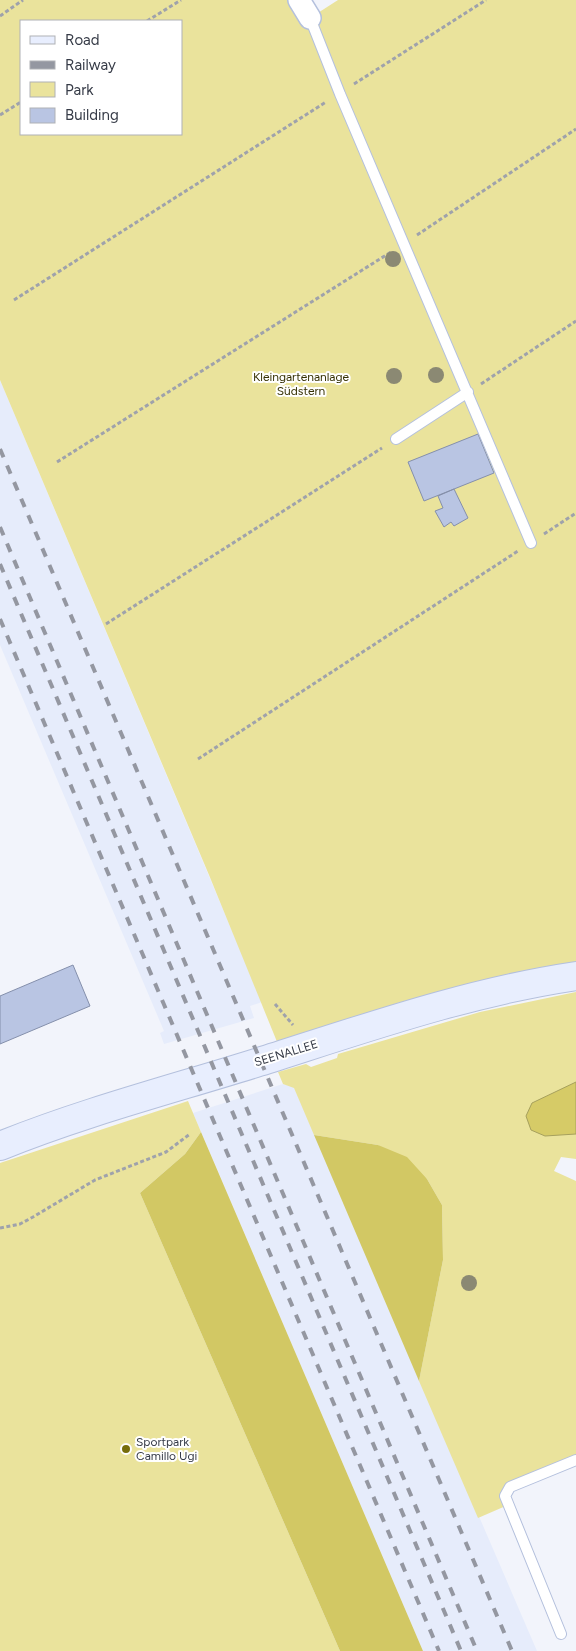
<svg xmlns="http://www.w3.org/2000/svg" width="576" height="1651" viewBox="0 0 576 1651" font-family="Figtree,sans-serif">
<rect width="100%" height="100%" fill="#f2f4fb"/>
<path fill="#e6ecfb" d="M0 380 262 1002 250 1006 254 1018 164 1044 160 1033 164 1031 0 645Z
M283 1084 294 1087 537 1651H423L193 1113Z"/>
<path fill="#eae39c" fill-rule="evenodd" d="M0 0H299L310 18 338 0H576V976L282 1054 209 875 0 380ZM21 21H181V134H21Z
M576 992V1159L561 1157 554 1171 576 1181V1460L510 1487 508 1505 478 1518 419 1381 443 1260 442 1205 427 1179 378 1145 314 1135 294 1088 283 1084 278 1072 306 1064 311 1067 337 1058 338 1054 480 1012Z
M188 1101 201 1132 185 1154 140 1193 340 1651H0V1163Z"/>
<path fill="#d2c864" d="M201 1132 423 1651H340L140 1193 185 1154Z
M314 1135 378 1145 407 1157 427 1179 442 1205 443 1260 419 1381Z"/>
<path fill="#d6cb67" stroke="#a6a05d" d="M576 1082V1134L545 1136 531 1130 526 1116 532 1103Z"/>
<path fill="#b9c5e3" stroke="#848fab" d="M478 434 494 473 424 501 408 462Z
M454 489 468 518 454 526 451 522 444 527 435 511 443 508 438 496Z
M73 965 90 1006 0 1044V996Z"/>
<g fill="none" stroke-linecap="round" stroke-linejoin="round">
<defs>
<path id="lane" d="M310 18 340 94 531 543
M396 439 468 392
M561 1634 505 1496 510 1487 576 1460"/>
<path id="street" d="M299 0 310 18"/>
<path id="secondary" d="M0 1146C84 1112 173 1089 259 1062 363 1029 468 992 576 976"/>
</defs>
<use href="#lane" stroke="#b4c0dd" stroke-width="12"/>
<use href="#street" stroke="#b4c0dd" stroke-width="24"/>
<use href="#secondary" stroke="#b4c0dd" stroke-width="30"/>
<path stroke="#9fa2ab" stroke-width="3" stroke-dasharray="4 2.5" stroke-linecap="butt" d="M0 16 23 0
M147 21 181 0
M354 84 486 0
M0 115 21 102
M417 235 576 129
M14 300 326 102
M481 384 576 321
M57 462 391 252
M544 534 576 513
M106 624 382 448
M198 759 518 551
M275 1004 293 1025
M0 1228 20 1224 33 1217 95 1180 166 1152 190 1134"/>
<use href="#lane" stroke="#fff" stroke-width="10"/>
<use href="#street" stroke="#fff" stroke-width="21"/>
<use href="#secondary" stroke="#e8eefe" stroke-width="28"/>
<path stroke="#9497a1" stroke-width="4" stroke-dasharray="9 9" stroke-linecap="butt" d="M0 449 512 1651
M0 527 477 1651
M0 564 461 1651
M0 619 439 1651"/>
</g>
<g fill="#8b8973">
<circle cx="393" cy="259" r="8"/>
<circle cx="436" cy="375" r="8"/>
<circle cx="394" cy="376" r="8"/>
<circle cx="469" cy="1283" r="8"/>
</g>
<circle fill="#776e0b" stroke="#fff" stroke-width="2" cx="126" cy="1449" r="5"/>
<g text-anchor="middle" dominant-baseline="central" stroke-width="4" stroke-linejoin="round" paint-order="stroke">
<g font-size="12" fill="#363104" stroke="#fff">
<text x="301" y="377">Kleingartenanlage<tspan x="301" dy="14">Südstern</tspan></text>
</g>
<g font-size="12" fill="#363b47" stroke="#fff">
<text transform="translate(286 1053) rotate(-17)">SEENALLEE</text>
</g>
<g font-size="12" fill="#363b47" stroke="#fff" text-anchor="start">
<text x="136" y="1442">Sportpark<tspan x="136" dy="14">Camillo Ugi</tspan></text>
</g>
</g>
<rect x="20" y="20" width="162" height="115" fill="#ffffff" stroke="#afb1b5"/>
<rect x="30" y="36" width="25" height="8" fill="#e8eefe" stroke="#afb1b5"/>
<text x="65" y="45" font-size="15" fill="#363b47">Road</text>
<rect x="30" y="61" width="25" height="8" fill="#9497a1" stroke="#afb1b5"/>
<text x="65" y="70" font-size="15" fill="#363b47">Railway</text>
<rect x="30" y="82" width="25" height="15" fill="#eae39c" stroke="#afb1b5"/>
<text x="65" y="95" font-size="15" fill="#363b47">Park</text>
<rect x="30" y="108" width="25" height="15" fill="#b9c5e3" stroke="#afb1b5"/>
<text x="65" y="120" font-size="15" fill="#363b47">Building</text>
</svg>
